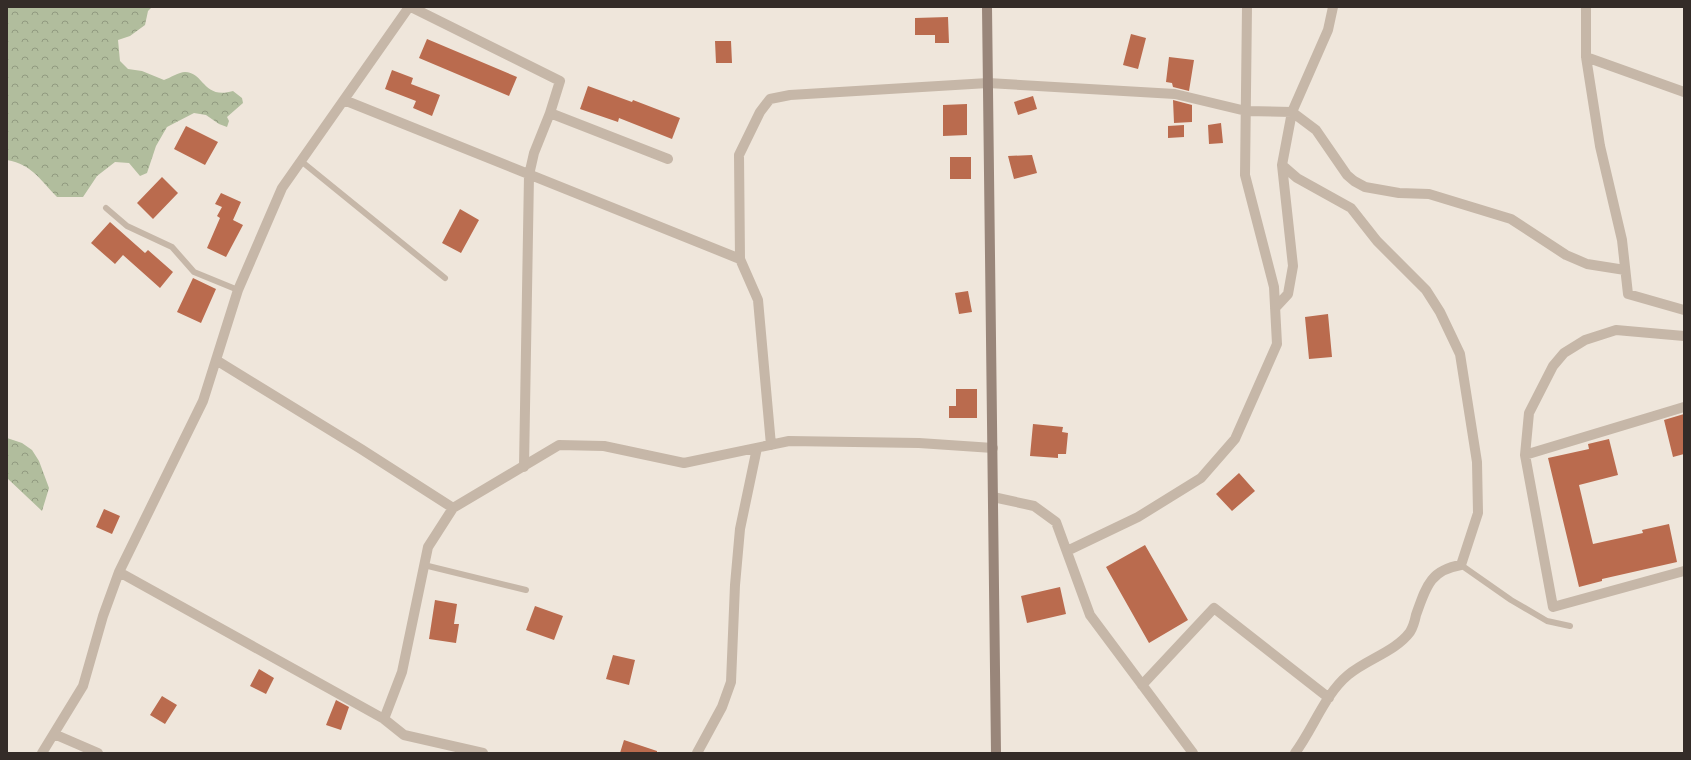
<svg xmlns="http://www.w3.org/2000/svg" width="1691" height="760" viewBox="0 0 1691 760" font-family="Figtree,sans-serif">
<defs>
<pattern id="forest-crowns" width="20" height="18" patternUnits="userSpaceOnUse"><rect width="20" height="18" fill="#b1bd9d"/><path d="M2 6a3 3 0 1 1 6 0M12 15a3 3 0 1 1 6 0" fill="none" stroke="#919a80"/></pattern>
</defs>
<rect width="100%" height="100%" fill="#efe6db"/>
<path fill="url(#forest-crowns)" d="M7 7H152L148 11 145 25 130 36 118 40 120 61 128 69 142 71 164 80C170 78 179 72 185 72 204 72 203 100 233 91L242 98 243 103 227 117 229 121 227 127 219 124 206 115 194 113 167 127 156 146 147 173 140 176 129 163 115 162 97 176 83 197H57C40 180 33 165 7 160Z
M7 438 22 443 32 450 39 461 49 488 42 511 7 478Z"/>
<path fill="#ba6b4e" d="M948 17 949 43H935V35H915V18Z
M1131 34 1146 38 1138 69 1123 65Z
M427 39 517 77 509 96 419 58Z
M715 41H731L732 63H716Z
M1169 57 1194 60 1189 91 1173 87 1172 83 1166 82Z
M392 70 413 78 411 84 440 95 432 116 413 108 416 101 385 89Z
M588 86 632 102 633 100 680 118 672 139 619 118 618 122 580 109Z
M1033 96 1037 109 1018 115 1014 102Z
M1173 100 1192 105V122L1174 123Z
M967 104V135L943 136V105Z
M1221 123 1223 143 1209 144 1208 125Z
M1184 125V137L1168 138V126Z
M186 126 218 142 205 165 174 149Z
M1032 155 1037 173 1014 179 1008 156Z
M950 157H971V179H950Z
M162 177 178 193 153 219 137 203Z
M221 193 241 202 233 220 243 225 226 257 207 248 220 218 217 216 222 207 215 204Z
M460 209 479 220 461 253 442 243Z
M110 222 145 253 148 250 173 272 160 288 123 255 115 264 91 243Z
M193 278 216 289 201 323 177 312Z
M968 291 972 312 959 314 955 293Z
M1328 314 1332 357 1309 359 1305 317Z
M956 389H977V418H949V406H956Z
M1684 414V454L1673 457 1664 420Z
M1033 424 1063 427 1062 432 1068 433 1066 454H1058V458L1030 456Z
M1609 439 1618 475 1579 485 1593 544 1643 533 1642 530 1669 524 1677 562 1602 579V581L1579 587 1548 458 1589 449 1588 444Z
M1239 473 1255 491 1232 511 1216 494Z
M104 509 120 516 112 534 96 527Z
M1145 545 1188 620 1149 643 1106 567Z
M1060 587 1066 614 1027 623 1021 596Z
M435 600 457 604 454 624H459L456 643 429 639Z
M535 606 563 616 554 640 526 630Z
M613 655 635 660 629 685 606 679Z
M259 669 274 678 266 694 250 686Z
M162 696 177 705 165 724 150 715Z
M336 700 349 707 341 730 326 725Z
M624 740 657 751V753H620Z"/>
<g fill="none" stroke-linecap="round" stroke-linejoin="round">
<path stroke="#c6b7a8" stroke-width="6" d="M301 161 445 278
M106 208 127 226 172 247 194 272 238 290
M424 565 526 590
M1461 565 1511 600 1547 621 1570 626"/>
<path stroke="#c6b7a8" stroke-width="10" d="M411 7 560 81 550 113 668 159
M1586 7V57L1600 146 1622 240 1628 294 1684 310
M1586 57 1684 92
M344 100 740 259
M1282 165 1297 178 1351 208 1377 241 1426 290 1440 312 1460 354 1477 462 1478 513 1461 565C1430 570 1426 587 1416 615 1415 620 1413 627 1410 632 1395 652 1367 659 1348 675 1325 694 1313 729 1295 753
M1275 308 1288 294 1293 266 1282 165 1292 112 1328 30 1333 7
M1684 336 1616 330 1585 340 1564 353 1553 366 1529 413 1525 455 1553 607 1684 571
M216 360 361 449 453 508
M771 445 758 300 740 259 739 155 760 112 770 99 790 95 988 83 1175 94 1246 111 1292 112 1316 130 1347 175 1354 181 1365 187 1399 193 1429 194 1511 219 1566 255 1587 264 1625 270
M1525 455 1684 407
M524 467 529 175 534 153 550 113
M993 497 1034 506 1056 522 1090 615 1193 753
M1067 551 1138 517 1201 478 1235 439 1277 344 1274 287 1245 175 1247 7
M119 572 384 719 404 735 483 753
M1142 685 1214 608 1329 698
M384 719 402 672 428 547 453 508 559 445 604 446 684 463 789 441 919 443 993 448
M54 734 98 753
M42 753 83 686 103 616 119 572 203 401 238 290 282 188 409 7
M697 753 722 707 731 682 735 585 740 529 757 448"/>
<path stroke="#99867a" stroke-width="10" d="M987 7 996 753"/>
</g>
<rect width="1691" height="760" fill="none" stroke="#342c28" stroke-width="16"/>
</svg>
